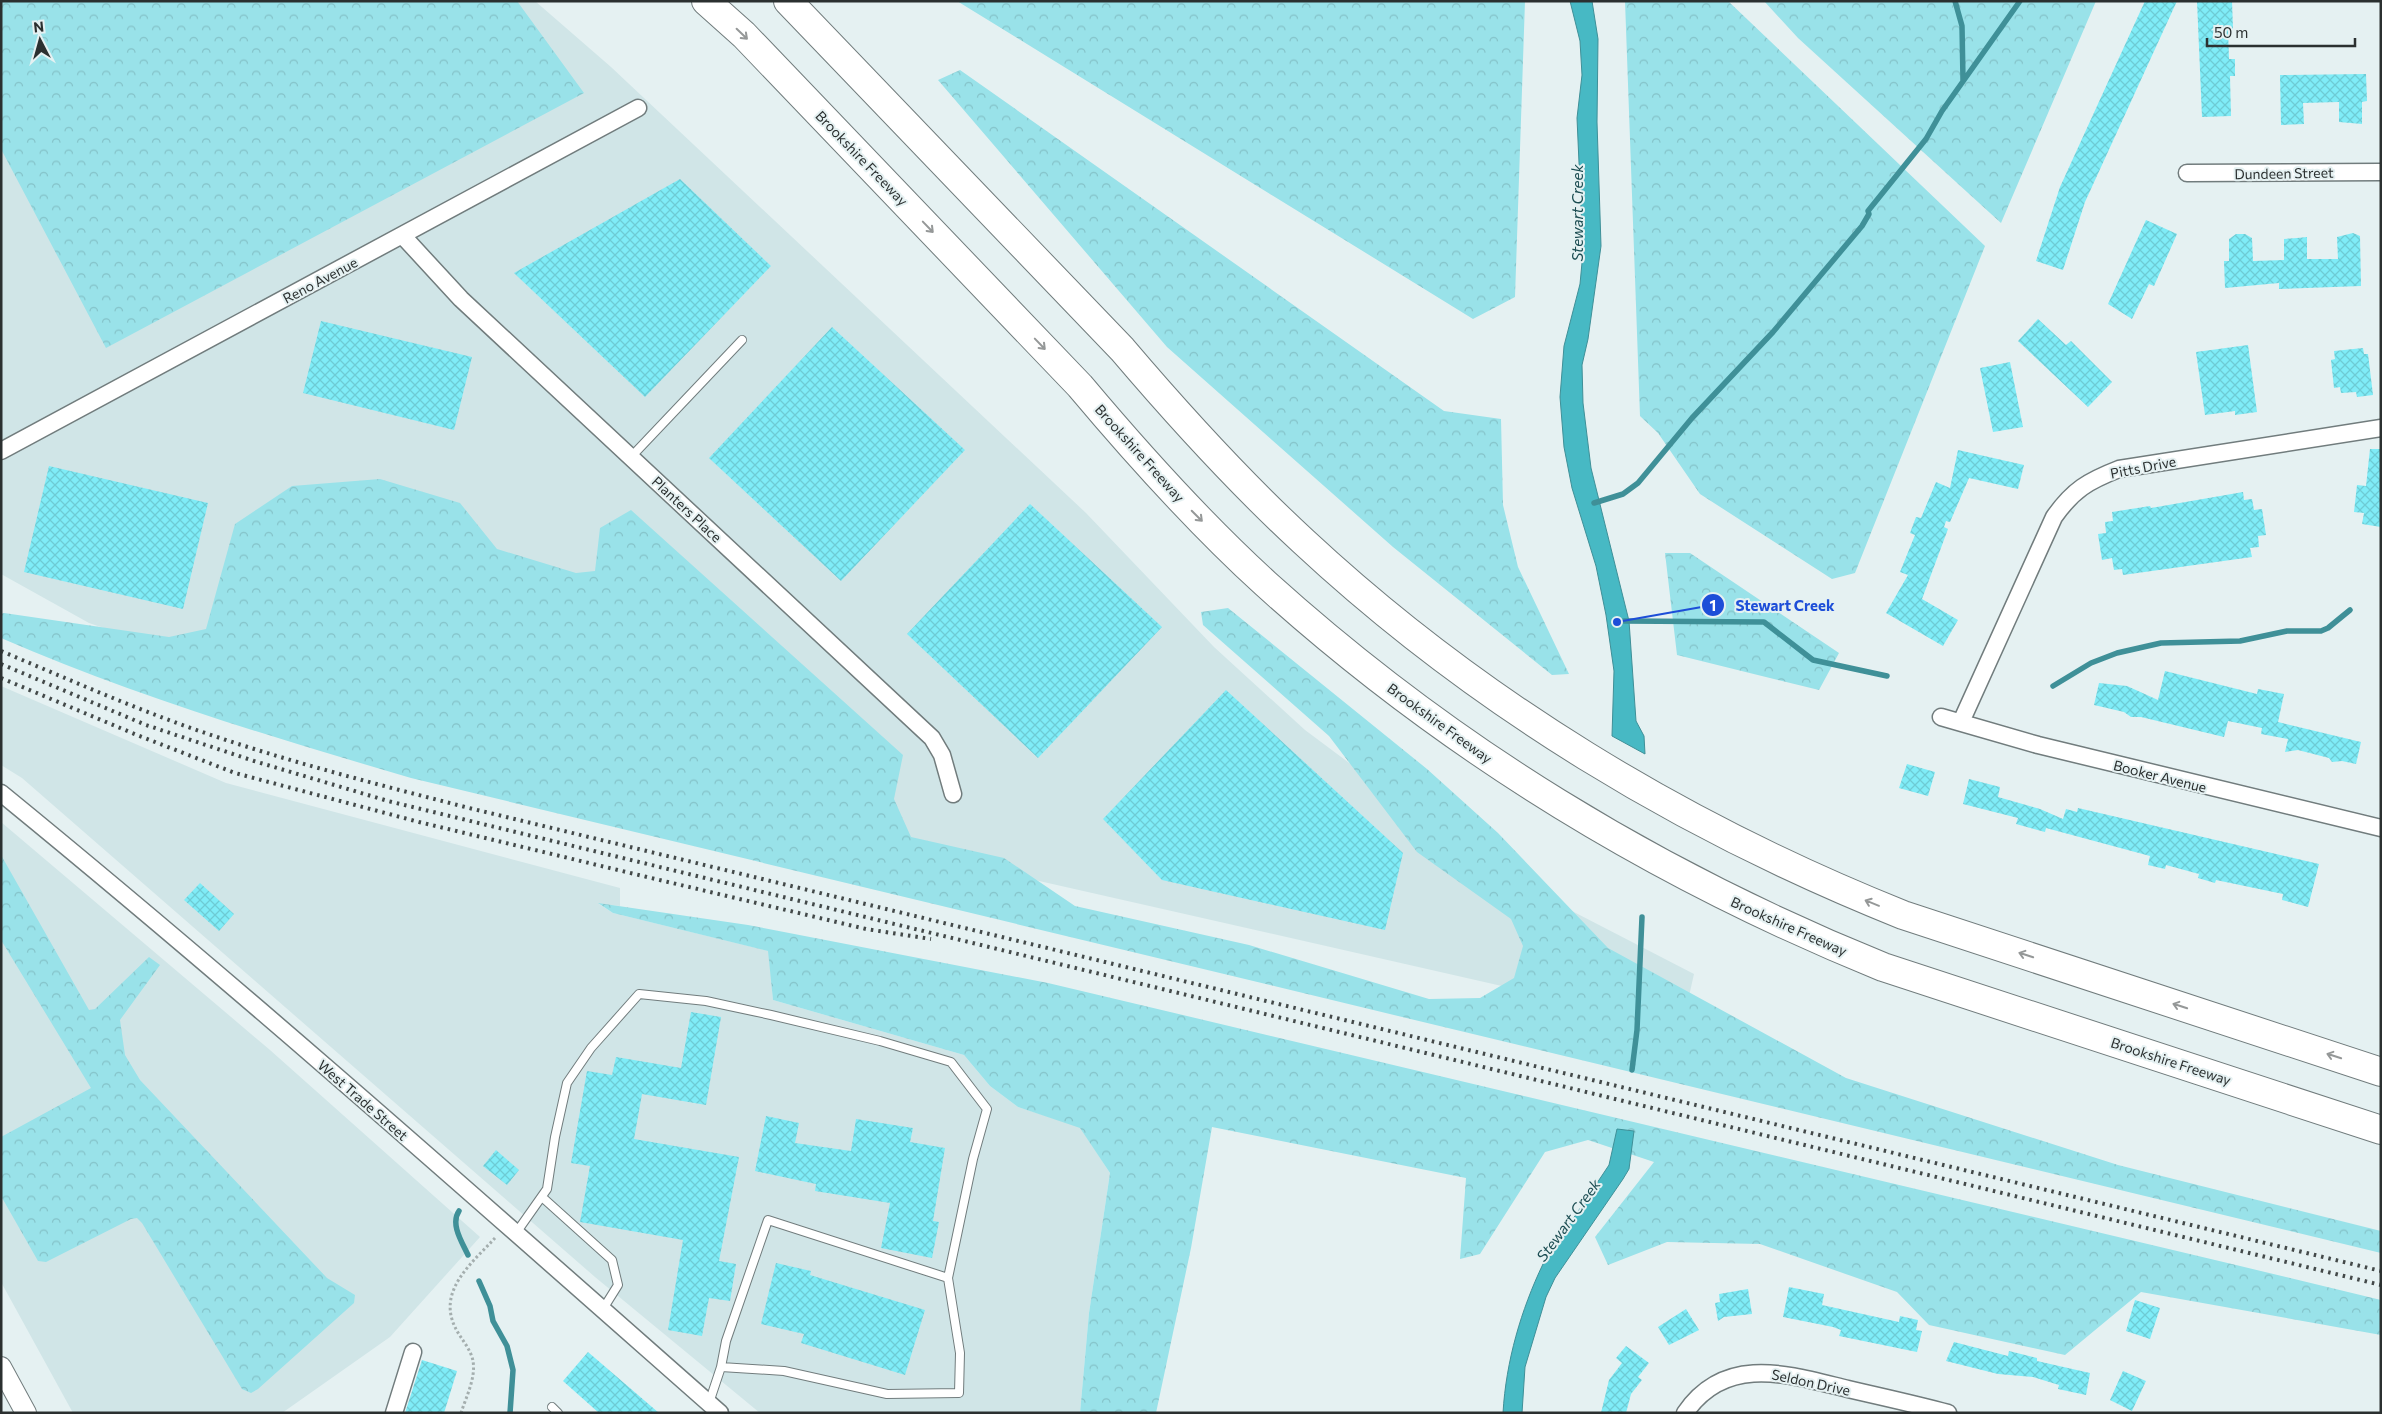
<svg xmlns="http://www.w3.org/2000/svg" width="2382" height="1414" viewBox="0 0 2382 1414" font-family="Commissioner,sans-serif">
<defs>
<pattern id="forest-crowns" width="20" height="18" patternUnits="userSpaceOnUse" patternTransform="scale(1.25)"><rect width="20" height="18" fill="#99e2e9"/><path d="M2 6a3 3 0 1 1 6 0M12 15a3 3 0 1 1 6 0" fill="none" stroke="#84c2c8"/></pattern>
<pattern id="building-cross-hatch" width="8" height="8" patternUnits="userSpaceOnUse" patternTransform="scale(1.25)"><rect width="8" height="8" fill="#7fecf7"/><path d="M0 0l8 8M0 8l8-8" fill="none" stroke="#6ecbd4"/></pattern>
</defs>
<rect width="100%" height="100%" fill="#e5f1f2"/>
<path fill="#d0e5e7" d="M1 1H535L611 67 1086 513 1214 647 1305 730 1423 818 1539 894 1694 974 1682 1027 670 797 190 657 89 623 1 574Z
M1 686 226 783 620 888V906L599 904 613 913 769 951 773 1000 964 1055 990 1086 1018 1107 1080 1127 1110 1173 1089 1313 1080 1413H760L595 1277 22 778 1 765Z
M1 822 270 1050 480 1237 390 1337 282 1413H73L1 1282Z"/>
<path fill="url(#forest-crowns)" d="M1 1H517L584 93 106 348 1 149Z
M957 1H1525L1515 297 1473 319Z
M1625 1H1728L1985 246 1855 573 1832 579 1700 494 1658 433 1640 416Z
M1764 1H2096L2001 223 1798 38Z
M960 70 1444 411 1501 419 1503 505 1518 567 1569 674 1552 675 1393 547 1167 347 938 80Z
M380 479 460 503 497 549 576 573 595 571 600 528 631 510 903 755 894 799 911 837 1004 858 1075 906 1249 945 1429 999 1480 998 1514 978 1523 946 1511 919 1417 852 1329 736 1203 625 1201 612 1228 608 1427 769 1498 833 1608 948 1846 1078 2118 1165 2381 1231V1253L411 778C272 737 134 696 1 638V614L4 613 169 637 206 629 235 524 292 486Z
M1665 553H1690L1839 653 1819 690 1677 655Z
M1 855 89 1010 95 1009 149 957 160 965 120 1020 125 1055 140 1080 327 1278 355 1295 354 1303 258 1389 251 1393 242 1389 142 1223 137 1218 131 1219 46 1262 38 1261 1 1196V1137L91 1088 1 940Z
M598 903 748 925 1048 983 2236 1265 2381 1300V1335L2141 1292 2065 1355 1929 1325 1897 1292 1760 1244 1667 1242 1608 1265 1595 1237 1654 1162 1588 1140 1545 1152 1480 1254 1460 1259 1466 1178 1212 1127 1191 1248 1156 1413H1080L1089 1313 1110 1173 1080 1128 1018 1107 990 1086 964 1055 773 1000 768 951 613 913Z"/>
<path fill="#47b9c4" stroke="#3f9098" d="M1570 1H1592L1598 39 1597 122 1601 246 1588 339 1582 365 1583 403 1591 468 1629 621 1636 721 1644 736 1645 754 1612 736 1614 671 1606 615 1596 566 1572 488 1564 447 1560 397 1564 346 1580 284 1583 252 1577 118 1582 75 1580 41Z
M1617 1129 1634 1131 1629 1169 1623 1179 1555 1278 1546 1297 1525 1367 1522 1413H1503C1506 1361 1521 1310 1543 1264L1609 1165Z"/>
<g fill="none" stroke-linecap="round" stroke-linejoin="round">
<path stroke="#3f9098" stroke-width="5.5" d="M1955 1 1962 26 1963 80
M1594 503 1623 494 1638 483 1692 418 1773 332 1862 226 1869 214 1868 211 1926 139 1942 111 2020 1
M1624 621 1764 622 1813 660 1887 676
M2053 686 2091 663 2117 653 2161 643 2240 641 2287 631H2321L2328 628 2350 610
M1632 1070 1637 1030 1642 917
M459 1211C450 1224 462 1242 468 1255
M479 1281 490 1306 493 1321 507 1346 513 1370 510 1413"/>
</g>
<path fill="url(#building-cross-hatch)" d="M2145 1H2177L2085 202 2063 270 2036 261 2060 187Z
M2197 1H2232L2233 29H2228L2229 59H2235V76H2230L2231 116 2202 117Z
M2366 74 2367 101 2362 102V124L2339 122V102L2303 103 2304 124 2281 125 2280 75Z
M680 179 771 266 645 397 514 273Z
M2146 220 2177 234 2154 286 2149 284 2132 319 2108 304Z
M2353 233 2360 236 2361 286 2279 289V283L2225 288 2224 261H2229V239L2236 234H2245L2252 238 2253 261 2284 260V239L2297 238 2307 237V259H2338L2337 237Z
M2038 319 2066 345 2071 341 2112 382 2088 407 2018 341Z
M321 321 472 357 454 430 303 393Z
M832 327 965 450 841 581 709 458Z
M2248 345 2257 412 2235 415V411L2205 415 2196 352Z
M2363 348 2364 354H2368L2373 395 2357 397 2356 392 2341 393 2340 387 2334 388 2331 360 2335 359 2334 351Z
M2010 362 2023 427 1993 432 1980 368Z
M2370 449H2381V527L2362 524 2364 513 2354 512 2357 485 2366 486Z
M1958 450 2024 465 2018 489 1969 478 1950 522 1946 521 1944 527 1948 529 1922 599 1958 620 1943 646 1886 613 1908 575 1900 572 1915 535 1910 533 1916 517 1921 518 1936 482 1950 488Z
M49 466 208 503 183 609 24 572Z
M2243 492 2244 500 2252 499 2254 510 2262 509 2266 535 2258 536 2259 547 2250 548 2252 557 2123 575 2122 569 2114 570 2112 558 2102 560 2098 534 2106 533 2105 522 2113 521 2112 512 2150 506 2151 508Z
M1030 504 1162 627 1038 758 907 634Z
M2165 671 2257 694 2258 689 2284 694 2278 722 2361 742 2356 764 2342 761 2332 762 2329 758 2298 750 2285 752 2288 739 2261 734 2262 728 2228 721 2224 737 2141 717H2131L2124 712 2094 705 2099 683 2127 686 2158 700Z
M1226 690 1403 853 1385 930 1162 880 1103 819Z
M1907 764 1935 772 1928 796 1899 788Z
M1969 779 2000 787 1998 797 2040 809 2063 819 2066 809 2077 812 2078 808 2319 864 2308 907 2282 900 2283 894 2216 880 2215 883 2198 878 2199 874 2166 865 2165 869 2148 865 2150 856 2046 828 2045 832 2016 824 2018 818 1963 804Z
M200 883 234 914 219 931 184 900Z
M691 1012 721 1017 706 1105 642 1094 634 1139 739 1157 719 1261 736 1264 730 1301 709 1298 702 1336 668 1330 683 1240 580 1222 590 1166 571 1163 587 1071 612 1075 616 1057 681 1068Z
M766 1116 799 1123 795 1143 851 1151 856 1119 913 1128 910 1142 945 1148 933 1221 939 1222 932 1258 881 1248 890 1203 815 1191 816 1184 755 1171Z
M496 1150 519 1170 507 1185 483 1166Z
M776 1263 811 1271 810 1275 925 1310 905 1375 801 1343 804 1334 761 1324Z
M1789 1287 1824 1294 1822 1305 1899 1322 1900 1316 1918 1320 1916 1330 1922 1331 1917 1352 1839 1336 1841 1330 1833 1327 1783 1317Z
M1748 1289 1752 1314 1724 1317 1718 1321 1715 1303 1720 1302 1719 1294Z
M2135 1300 2160 1308 2150 1339 2126 1331Z
M1686 1309 1699 1330 1669 1345 1658 1327Z
M1954 1342 2008 1356 2009 1351 2037 1358V1361L2090 1373 2086 1395 2058 1389 2059 1385 2033 1377 1998 1374 1946 1361Z
M1626 1346 1649 1363 1638 1377 1642 1380 1631 1394 1626 1413H1601L1609 1380 1622 1363 1616 1358Z
M588 1352 659 1413H599L563 1381Z
M422 1360 457 1371 444 1413H405Z
M2123 1371 2146 1381 2132 1411 2110 1400Z"/>
<g fill="none" stroke-linecap="round" stroke-linejoin="round">
<defs>
<path id="service" d="M631 457 742 340
M542 1197 612 1260 618 1285 603 1309
M516 1233 547 1189 555 1137 567 1083 591 1048 639 994 706 1001 771 1015 880 1041 951 1062 987 1109 973 1159 948 1278 960 1353 959 1393 887 1394 784 1371 721 1367 709 1403
M721 1367 726 1341 768 1220 948 1278
M552 1407 558 1413"/>
<path id="minor" d="M2187 173 2381 172
M402 235 461 299 932 738 942 755 953 794
M1 451 638 108
M1941 717 2038 745 2381 828
M1961 722 2054 517C2073 490 2088 481 2119 469L2381 428
M1 793C246 993 483 1204 720 1413
M394 1413 413 1352
M1685 1413C1726 1353 1790 1375 1848 1389 1882 1397 1915 1404 1948 1413"/>
<path id="tertiary" d="M1 1367 26 1413"/>
<path id="motorway" d="M706 1 744 35 1080 386C1138 455 1199 523 1266 584 1450 750 1654 874 1883 967L2381 1130
M788 1 1122 349C1179 416 1238 481 1303 541 1477 703 1683 827 1903 915L2381 1072"/>
</defs>
<use href="#service" stroke="#717c7d" stroke-width="10"/>
<use href="#minor" stroke="#717c7d" stroke-width="19"/>
<use href="#tertiary" stroke="#717c7d" stroke-width="22"/>
<use href="#motorway" stroke="#717c7d" stroke-width="30"/>
<path stroke="#a4aeae" stroke-width="3" stroke-dasharray="2.5 2.5" stroke-linecap="butt" d="M461 1413C466 1397 476 1378 473 1361 471 1349 460 1338 455 1327 437 1290 473 1262 496 1237"/>
<use href="#service" stroke="#fff" stroke-width="8"/>
<use href="#minor" stroke="#fff" stroke-width="16"/>
<use href="#tertiary" stroke="#fff" stroke-width="20"/>
<use href="#motorway" stroke="#fff" stroke-width="28"/>
<path stroke="#434949" stroke-width="4" stroke-dasharray="2.5 5" stroke-linecap="butt" d="M1 651C63 677 124 704 188 727 278 759 372 783 465 807L2381 1271
M1 664 146 725 254 761 388 801 2381 1285
M1 678 137 735 235 773 419 822 647 877 866 929 931 939"/>
</g>
<defs><path id="oneway-shaft" d="M-6 0H5M1.5-3L5.5 0L1.5 3" fill="none" stroke-width="1.6" stroke-linecap="round" stroke-linejoin="round" transform="scale(1.25)"/></defs>
<g stroke="#959898">
<use href="#oneway-shaft" transform="translate(742 34) rotate(44)"/>
<use href="#oneway-shaft" transform="translate(928 227) rotate(46)"/>
<use href="#oneway-shaft" transform="translate(1040 344) rotate(46)"/>
<use href="#oneway-shaft" transform="translate(1197 516) rotate(45)"/>
<use href="#oneway-shaft" transform="translate(1872 903) rotate(-158)"/>
<use href="#oneway-shaft" transform="translate(2026 955) rotate(-162)"/>
<use href="#oneway-shaft" transform="translate(2180 1006) rotate(-162)"/>
<use href="#oneway-shaft" transform="translate(2334 1056) rotate(-162)"/>
</g>
<g text-anchor="middle" dominant-baseline="central" stroke-width="4" stroke-linejoin="round" paint-order="stroke">
<g font-size="14" fill="#2b3030" stroke="#e5f1f2">
<text transform="translate(862 158) rotate(46)">Brookshire Freeway</text>
<text transform="translate(2284 173) rotate(-1)">Dundeen Street</text>
<text transform="translate(320 280) rotate(-28)">Reno Avenue</text>
<text transform="translate(1140 453) rotate(48)">Brookshire Freeway</text>
<text transform="translate(2143 467) rotate(-11)">Pitts Drive</text>
<text transform="translate(687 509) rotate(43)">Planters Place</text>
<text transform="translate(1440 723) rotate(36)">Brookshire Freeway</text>
<text transform="translate(2160 776) rotate(14)">Booker Avenue</text>
<text transform="translate(1789 926) rotate(24)">Brookshire Freeway</text>
<text transform="translate(2171 1061) rotate(18)">Brookshire Freeway</text>
<text transform="translate(363 1100) rotate(41)">West Trade Street</text>
<text transform="translate(1811 1382) rotate(12)">Seldon Drive</text>
</g>
<g font-size="15" font-style="italic" fill="#1c4d52" stroke="#e5f1f2">
<text transform="translate(1577 213) rotate(-90)">Stewart Creek</text>
<text transform="translate(1568 1220) rotate(-54)">Stewart Creek</text>
</g>
</g>
<path fill="none" stroke="#1d4ed8" stroke-width="2" d="M1617 622L1713 605"/>
<g fill="#1d4ed8" stroke="#e5f1f2" stroke-width="2">
<circle cx="1617" cy="622" r="5"/>
<circle cx="1713" cy="605" r="12"/>
</g>
<g font-size="15" text-anchor="middle" font-weight="bold" fill="#fff">
<text x="1713" y="611">1</text>
</g>
<g font-size="15" text-anchor="middle" font-weight="bold" fill="#1d4ed8" stroke="#e5f1f2" stroke-width="4" stroke-linejoin="round" paint-order="stroke">
<text x="1785" y="611">Stewart Creek</text>
</g>
<rect width="2382" height="1414" fill="none" stroke="#2b3030" stroke-width="5"/>
<g transform="translate(40 40) rotate(354)" stroke="#e5f1f2" stroke-width="4" paint-order="stroke">
<path d="M0-4L9 19L0 12L-9 19Z" fill="#2b3030"/>
<text y="-8" font-size="14" font-weight="bold" text-anchor="middle" fill="#2b3030">N</text>
</g>
<path d="M2207 38v8h148v-8" fill="none" stroke="#2b3030" stroke-width="2.5"/>
<text x="2214" y="38" font-size="15" fill="#2b3030" stroke="#e5f1f2" stroke-width="4" paint-order="stroke">50 m</text>
</svg>
